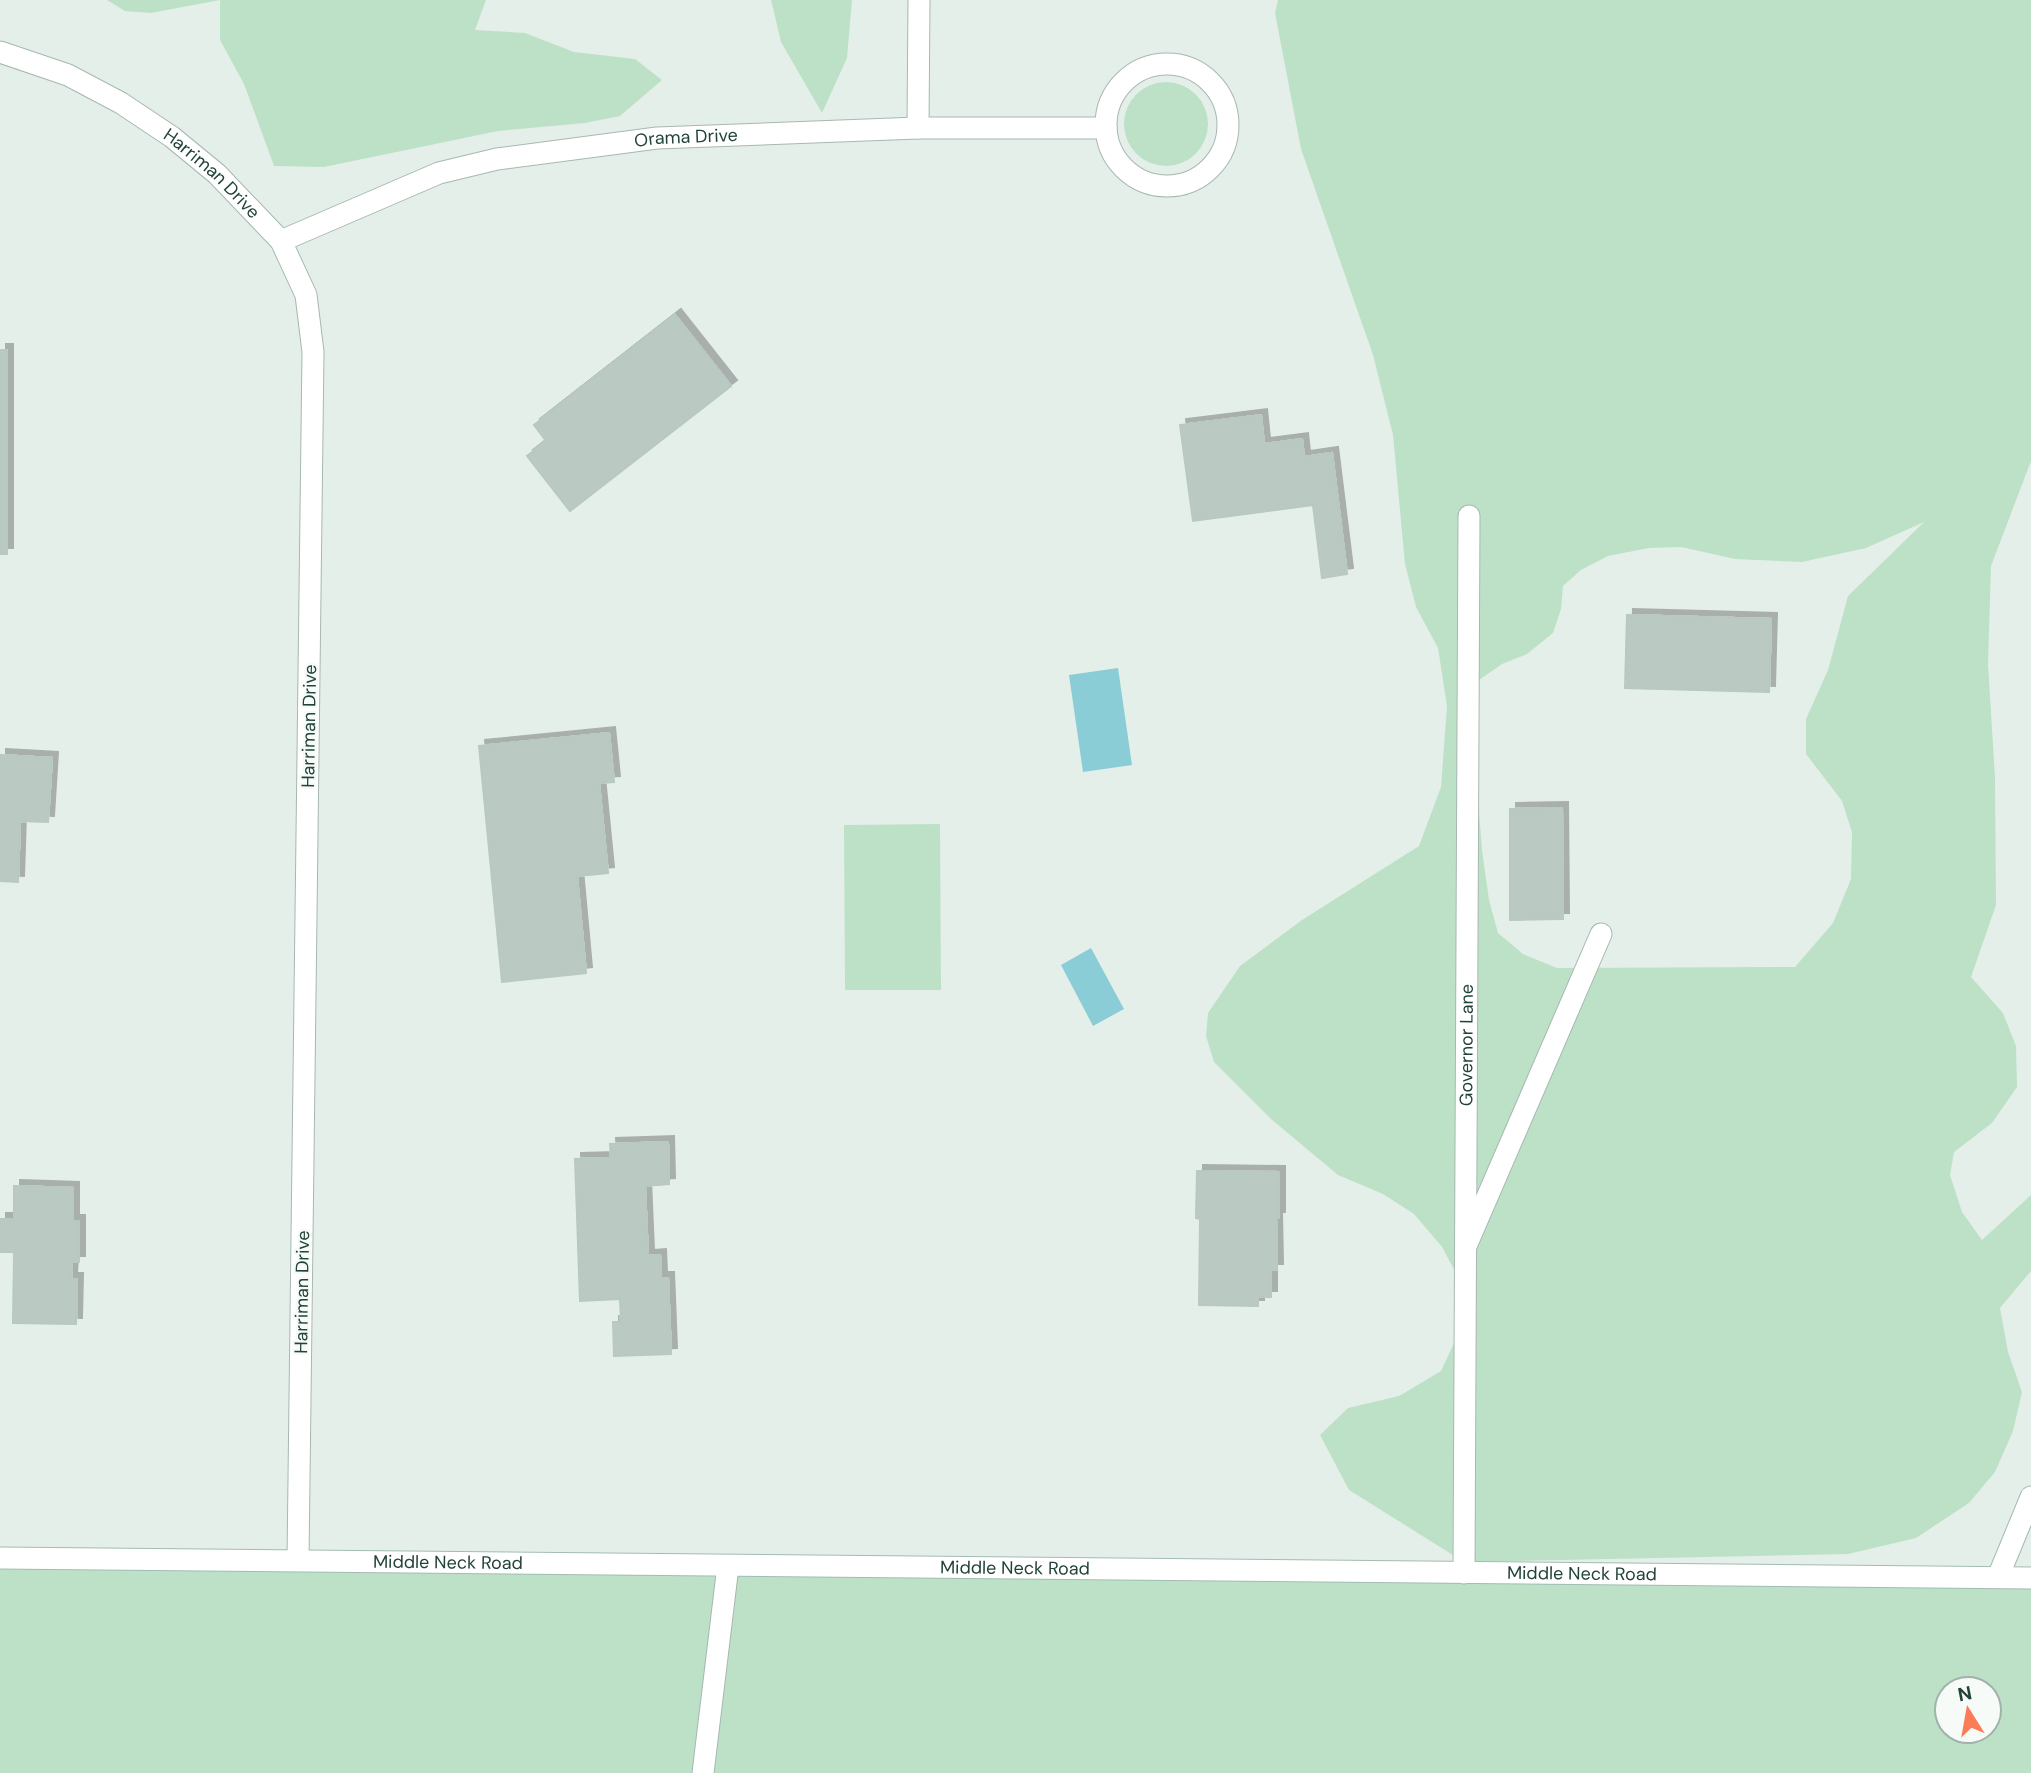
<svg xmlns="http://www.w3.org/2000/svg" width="2031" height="1773" viewBox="0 0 2031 1773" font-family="'DM Sans',sans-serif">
<defs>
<filter id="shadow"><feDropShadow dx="6" dy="-6" stdDeviation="0" flood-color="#0004"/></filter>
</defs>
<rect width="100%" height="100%" fill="#e5efea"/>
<path fill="#bde1c6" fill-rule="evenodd" d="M107 0H486L475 30 525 33 574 52 635 59 662 80 620 116 585 123 498 131 324 167 274 166 244 84 220 40V0L151 13 125 11Z
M771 0H852L847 58 822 113 781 42Z
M1278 0H2031V461L1991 566 1988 664 1995 777 1996 905 1971 977 2003 1013 2016 1046 2017 1087 1992 1123 1954 1152 1950 1175 1962 1212 1982 1240 2031 1195V1271L2000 1308 2008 1352 2022 1392 2013 1431 1995 1472 1969 1503 1916 1538 1848 1554 1464 1562 1349 1490 1320 1435 1348 1408 1399 1396 1441 1371 1453 1345 1466 1292 1442 1247 1414 1214 1383 1194 1338 1175 1271 1119 1214 1062 1206 1036 1208 1013 1240 966 1302 920 1419 846 1441 787 1447 706 1438 648 1416 607 1405 564 1393 435 1373 355 1301 149 1275 13ZM1924 522 1848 596 1828 670 1806 719V754L1842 801 1852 832 1851 879 1833 923 1795 967 1557 968 1523 954 1498 933 1489 900 1482 850 1469 687 1502 664 1527 654 1553 633 1561 609 1563 586 1581 570 1608 556 1649 548 1681 547 1735 559 1802 562 1866 548Z
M1124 124a42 42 0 1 1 84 0a42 42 0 1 1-84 0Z
M940 824 941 990H845L844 825Z
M0 1558 2031 1578V1773H0ZM1947 1689H1989V1731H1947Z"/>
<path fill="#8acdd7" d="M1118 668 1132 765 1083 772 1069 675Z
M1091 948 1124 1009 1093 1026 1061 965Z"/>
<path fill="#bacac3" stroke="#b7c9c1" stroke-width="2" filter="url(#shadow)" d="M675 315 731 386 570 511 527 456 546 441 534 425Z
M0 350H7V554H0Z
M1261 415 1264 444 1302 439 1304 457 1332 453 1347 574 1322 578 1313 505 1193 521 1180 425Z
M1627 615 1771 619 1769 692 1625 688Z
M609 733 614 782 599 783 608 873 577 876 586 973 502 982 479 746Z
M0 755 52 758 48 822 20 821 18 882 0 881Z
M1562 808 1563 919 1510 920V809Z
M668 1142 669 1184 645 1186 648 1256 660 1255 661 1278H668L671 1354 614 1356 613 1322H621L620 1299 580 1301 575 1159 611 1158 610 1144Z
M1197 1171 1279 1172V1218H1276L1277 1270H1271V1297H1258V1306L1199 1305 1200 1219 1196 1218Z
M14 1186 73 1188V1221H79V1262H72L71 1279H77L76 1324 13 1323 14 1252H0V1219H14Z"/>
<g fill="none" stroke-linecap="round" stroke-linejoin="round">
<defs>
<path id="lane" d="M1466 1246 1601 934
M1998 1577 2031 1497
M703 1773 728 1566"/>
<g id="street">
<path id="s1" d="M0 52 68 75 121 103 172 137 217 174 281 241 306 295 313 352 298 1560"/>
<circle cx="1167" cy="125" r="61"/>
<path d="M918 128 919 0"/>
<path id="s2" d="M281 241 439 173 497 159 657 138 918 128H1106"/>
<path id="s3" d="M1464 1573 1469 516"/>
</g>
<g id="secondary">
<path id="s4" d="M0 1558 2031 1578"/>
</g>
</defs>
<use href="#lane" stroke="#a7b8b1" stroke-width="23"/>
<use href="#street" stroke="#a7b8b1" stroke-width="23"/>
<use href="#secondary" stroke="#a2bcb2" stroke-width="23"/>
<use href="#lane" stroke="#fff" stroke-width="21"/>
<use href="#street" stroke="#fff" stroke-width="21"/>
<use href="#secondary" stroke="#fff" stroke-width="21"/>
</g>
<g text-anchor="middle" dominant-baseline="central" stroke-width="5" stroke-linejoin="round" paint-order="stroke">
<g font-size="18" fill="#224339" stroke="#f6fbf8">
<text stroke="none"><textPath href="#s2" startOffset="422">Orama Drive</textPath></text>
<text stroke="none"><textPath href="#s1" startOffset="247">Harriman Drive</textPath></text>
<text transform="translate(309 726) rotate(-89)">Harriman Drive</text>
<text stroke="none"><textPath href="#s3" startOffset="528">Governor Lane</textPath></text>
<text transform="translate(302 1292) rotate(-89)">Harriman Drive</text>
<text stroke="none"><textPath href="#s4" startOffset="448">Middle Neck Road</textPath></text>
<text stroke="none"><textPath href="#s4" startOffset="1015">Middle Neck Road</textPath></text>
<text stroke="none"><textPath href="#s4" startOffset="1582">Middle Neck Road</textPath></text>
</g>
</g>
<g transform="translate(1968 1710) rotate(349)"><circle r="33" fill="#f6fbf8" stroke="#a1b1ac" stroke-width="2"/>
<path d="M0-5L12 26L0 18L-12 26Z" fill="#fb7c57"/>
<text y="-10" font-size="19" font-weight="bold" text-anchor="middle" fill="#224339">N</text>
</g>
</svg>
